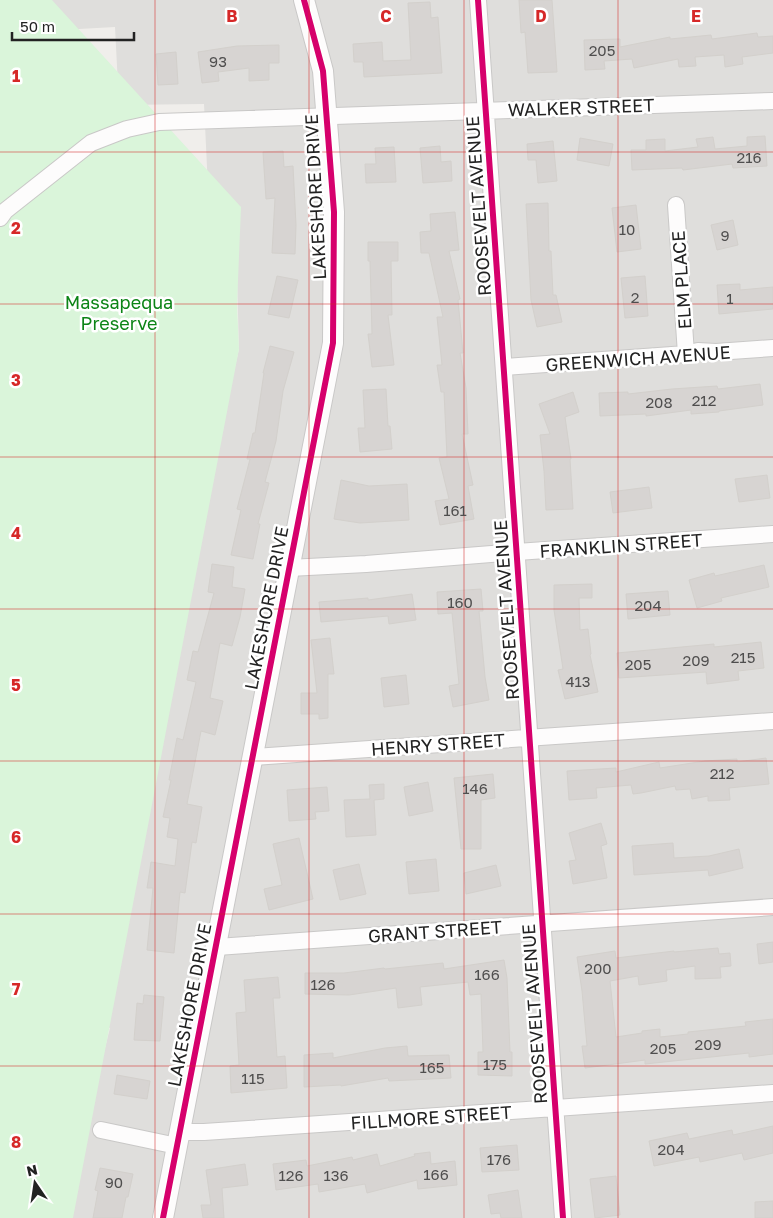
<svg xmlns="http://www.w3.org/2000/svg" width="773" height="1218" viewBox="0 0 773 1218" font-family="'Golos Text',sans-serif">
<rect width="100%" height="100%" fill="#f0eeeb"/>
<path fill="#dfdedc" d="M20 0H773V1218H62L110 1028 88 1020 239 349 235 208 209 209 204 104 119 105 115 27 25 32Z"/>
<path fill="#daf5da" d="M0 0H52L241 207 237 305 239 349 73 1218H0Z"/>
<path fill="#d7d4d2" stroke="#d3d0cc" d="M519 0H552L557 72 528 73 525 32 521 33Z
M430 2 431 18 438 17 442 73 364 77 363 62H354L353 44 382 42 383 61 411 60 408 3Z
M757 33 758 37 773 36V53L742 57 743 64 725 67 724 55 695 57 696 66 679 67 678 59 634 68 632 59 604 61 605 69 585 70 584 40 620 39V47L670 37V39L711 35 712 39Z
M279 45V63H269V80L249 81V68L218 72 219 81 202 83 198 52 237 46Z
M176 52 178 84 158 85 156 54Z
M765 136 767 166 733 168 732 164 683 170 682 168 632 170 631 150H646V140L665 139V151L698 147 696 139 713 137 715 149 747 146V137Z
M580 138 613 144 609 166 577 160Z
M553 141 557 181 538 183 536 160H528L527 144Z
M440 146 441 162 451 161 452 181 423 183 420 148Z
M394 147 396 182 366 183 365 164H376L375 148Z
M283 151 284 167 293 166 296 225 295 254 272 253 275 198 266 199 263 152Z
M548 203 549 251H551L553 295H556L562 322 537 327 531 300 526 204Z
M636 205 641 249 617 252 612 208Z
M455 212 459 250 449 251 460 299 458 300 463 353H460L466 388 468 434H462L473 485 468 486 474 519 440 525 435 501 449 499 439 458 447 457 444 392H441L437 365H442L437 317H443L429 253H421L420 232 431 231 430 214Z
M733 220 738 245 717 250 711 225Z
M368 242H398V261H391L392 315H388L394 365 372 367 368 334H372L370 261H368Z
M277 276 298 280 289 318 268 314Z
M645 276 648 316 625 318 621 278Z
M740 284V290L773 287V309L719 314 717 285Z
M270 346 294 352 283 391 276 441 265 482 269 483 258 524H260L253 559 231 555 241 510 237 509 250 459H247L253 433H255L264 373H263Z
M760 384 763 405 719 411V412L691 414V410L646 416V414L600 416 599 393 628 392V394L672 389 717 386 718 389Z
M386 389 388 426H390L392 449 360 452 358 428H365L363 390Z
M573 392 579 412 565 417 571 459H570L573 509 546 510 544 471 540 435 550 434 539 404Z
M767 475 770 498 739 502 735 479Z
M341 480 369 486 407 484 409 520 360 523 334 519Z
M649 487 652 508 613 513 610 492Z
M212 564 234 567 232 587 245 589 240 617 232 646 220 643 210 698 223 701 215 735 201 731 187 804 202 807 196 843 192 842 185 893 180 892 174 953 147 950 153 888H147L151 862 175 866 178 839 167 837 170 818 163 817 171 780H169L177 738 183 740 196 682 187 680 193 651 198 652 214 593 208 592Z
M764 565 769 587 721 598 722 601 697 608 689 580 714 573 715 576Z
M592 584V598H579L580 630 588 629 591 654 590 655 598 692 565 699 558 670 563 669 554 610V585Z
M481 589 483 611H479L485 677 489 700 453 707 449 686 459 684 452 613 438 614 437 592Z
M668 591 670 615 628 619 626 594Z
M412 594 416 620 389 624 388 616 321 622 319 602 368 598V600Z
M330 638 334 674H328V718L319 719V714H301V693H317L311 640Z
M761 642 764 668 738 671 739 680 707 684 706 672 619 678 617 653 714 644V647Z
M406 675 409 704 384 707 381 678Z
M766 758 769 784 729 788 730 800 708 801V796L692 799 690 789 676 790 675 786 641 793 633 794 631 785 596 788 597 798 569 800 567 771 616 768V772L659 762 660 768 705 761 737 759V762Z
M493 774 495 798 481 800V849H461L454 778Z
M428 782 433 811 409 816 404 787Z
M384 784V799L374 800 376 835 346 837 344 800 370 799 369 785Z
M327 787 329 811 315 812 316 819 289 821 287 790Z
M601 823 607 844 601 846 607 878 573 884 569 861 576 860 569 833Z
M299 838 313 899 269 910 264 889 282 885 273 844Z
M673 843 674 858 709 856 739 849 743 868 709 876 708 870 634 875 632 846Z
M436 859 439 891 409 894 406 862Z
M359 864 366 894 340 900 333 870Z
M496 865 501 886 466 894 464 873Z
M773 942V962L759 964 757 944Z
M718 948 719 954 730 953 731 966 720 967 721 978 695 979V966L666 970 667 981 639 985 638 976 610 981 616 1037 642 1033V1031L660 1029V1037L688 1034V1032L746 1026 745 1022 773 1019V1054L749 1057V1053L645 1064V1060L585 1068 582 1046H587L582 991 577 957 615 951 616 958 674 951V952Z
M504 960 507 978 510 1052H512V1076L478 1075V1052H483L481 994 470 995 468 982 420 987 422 1005 398 1008 396 988 349 995 305 994V973H344L384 968 385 969 443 963 444 969Z
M278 977 280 998H273L277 1057 285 1056 287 1088 231 1093 230 1066 239 1065 236 1013 246 1012 244 980Z
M144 995 164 997 160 1041 134 1040 137 1003 143 1004Z
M407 1046 408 1056 449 1055 451 1078 389 1081 388 1078 341 1086V1085L304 1087V1055L333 1053V1058L385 1048Z
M117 1075 150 1081 147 1099 114 1094Z
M773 1126V1153L744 1160 742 1153 700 1162 699 1157 654 1166 649 1141 687 1133 689 1139 732 1130 733 1135Z
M517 1145 519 1170 482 1172 480 1148Z
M430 1152 431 1164 455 1161 457 1185 418 1189 417 1180 367 1193 365 1184 319 1192 318 1184 276 1190 273 1164 306 1160 307 1166 352 1157 353 1160 377 1154 380 1166 415 1156 414 1154Z
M245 1164 248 1185 222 1188 224 1218H203L201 1205H211L206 1170Z
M100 1168 133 1174 128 1197H126L122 1218H93L98 1191 95 1190Z
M616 1176 620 1215 595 1218 590 1179Z
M518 1190 522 1218H501L500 1213 491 1214 488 1195Z
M773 1201V1218H755V1202Z"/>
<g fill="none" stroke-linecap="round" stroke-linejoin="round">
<defs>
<path id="minor" d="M478 0 563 1218
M676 205 686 354
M0 218 5 211 91 143 127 129 159 122 773 101
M504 367 686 354 698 351 716 352 773 348
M289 568 366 564 517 552 773 534
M253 757 773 721
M217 947 773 907
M101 1130 177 1146
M179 1132H204L773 1093"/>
<path id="tertiary" d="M163 1218 333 343 334 212 323 71 304 0"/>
</defs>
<use href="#minor" stroke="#c9c8c7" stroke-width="18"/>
<use href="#tertiary" stroke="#c9c8c7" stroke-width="22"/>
<use href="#minor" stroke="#fdfcfc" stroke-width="16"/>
<use href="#tertiary" stroke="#fdfcfc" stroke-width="20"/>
<defs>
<path id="cycleway" d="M478 0 563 1218
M163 1218 333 343 334 212 323 71 304 0"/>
</defs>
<use href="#cycleway" stroke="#fff" stroke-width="9"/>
<use href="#cycleway" stroke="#d6006c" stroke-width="6"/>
</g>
<path fill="none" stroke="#d62828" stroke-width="1" stroke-opacity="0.55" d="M155 0V1218M309 0V1218M464 0V1218M618 0V1218M0 152H773M0 304H773M0 457H773M0 609H773M0 761H773M0 914H773M0 1066H773"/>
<g text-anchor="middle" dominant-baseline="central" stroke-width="5" stroke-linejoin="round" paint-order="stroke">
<g font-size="15" fill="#4f4e4e">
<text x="602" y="50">205</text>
<text x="218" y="61">93</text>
<text x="749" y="157">216</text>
<text x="627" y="229">10</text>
<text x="725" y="235">9</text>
<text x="635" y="297">2</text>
<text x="730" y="298">1</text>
<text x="704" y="400">212</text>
<text x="659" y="402">208</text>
<text x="455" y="510">161</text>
<text x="460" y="602">160</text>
<text x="648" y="605">204</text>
<text x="743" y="657">215</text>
<text x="696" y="660">209</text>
<text x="638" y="664">205</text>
<text x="578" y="681">413</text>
<text x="722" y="773">212</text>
<text x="475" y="788">146</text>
<text x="598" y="968">200</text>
<text x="487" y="974">166</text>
<text x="323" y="984">126</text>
<text x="708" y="1044">209</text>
<text x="663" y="1048">205</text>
<text x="495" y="1064">175</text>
<text x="432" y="1067">165</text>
<text x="253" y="1078">115</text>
<text x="671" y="1149">204</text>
<text x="499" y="1159">176</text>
<text x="436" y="1174">166</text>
<text x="291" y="1175">126</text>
<text x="336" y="1175">136</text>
<text x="114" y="1182">90</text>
</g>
<g font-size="18" fill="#222" stroke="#fff">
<text transform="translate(581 107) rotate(-2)">WALKER STREET</text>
<text transform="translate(315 197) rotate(-93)">LAKESHORE DRIVE</text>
<text transform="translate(478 206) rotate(-94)">ROOSEVELT AVENUE</text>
<text transform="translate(681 280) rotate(-94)">ELM PLACE</text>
<text transform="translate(638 358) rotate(-4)">GREENWICH AVENUE</text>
<text transform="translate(621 545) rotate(-4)">FRANKLIN STREET</text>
<text transform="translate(266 608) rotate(-79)">LAKESHORE DRIVE</text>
<text transform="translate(506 610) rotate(-94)">ROOSEVELT AVENUE</text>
<text transform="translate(438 744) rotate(-4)">HENRY STREET</text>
<text transform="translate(435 931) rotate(-4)">GRANT STREET</text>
<text transform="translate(189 1005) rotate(-79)">LAKESHORE DRIVE</text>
<text transform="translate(534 1014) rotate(-94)">ROOSEVELT AVENUE</text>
<text transform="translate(431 1117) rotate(-4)">FILLMORE STREET</text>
</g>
<g font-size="18" fill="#0c8416" stroke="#fff">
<text x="119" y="302">Massapequa<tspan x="119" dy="21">Preserve</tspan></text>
</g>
</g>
<g font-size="16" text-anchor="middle" font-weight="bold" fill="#d62828" stroke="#fff" stroke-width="5" stroke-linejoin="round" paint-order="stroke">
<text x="232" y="22">B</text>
<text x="386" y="22">C</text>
<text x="541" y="22">D</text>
<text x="696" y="22">E</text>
<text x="16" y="82">1</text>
<text x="16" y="234">2</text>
<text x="16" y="386">3</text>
<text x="16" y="539">4</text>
<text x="16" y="691">5</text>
<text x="16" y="843">6</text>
<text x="16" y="995">7</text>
<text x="16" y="1148">8</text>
</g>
<g transform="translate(35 1183) rotate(347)" stroke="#ffffff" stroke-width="4" paint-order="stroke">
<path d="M0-4L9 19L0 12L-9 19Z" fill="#222222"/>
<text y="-8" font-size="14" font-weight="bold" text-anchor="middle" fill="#222222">N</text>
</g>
<path d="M12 32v8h122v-8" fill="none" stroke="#222222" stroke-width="2.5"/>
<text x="20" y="32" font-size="15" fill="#222222" stroke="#ffffff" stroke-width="4" paint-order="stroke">50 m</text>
</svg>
